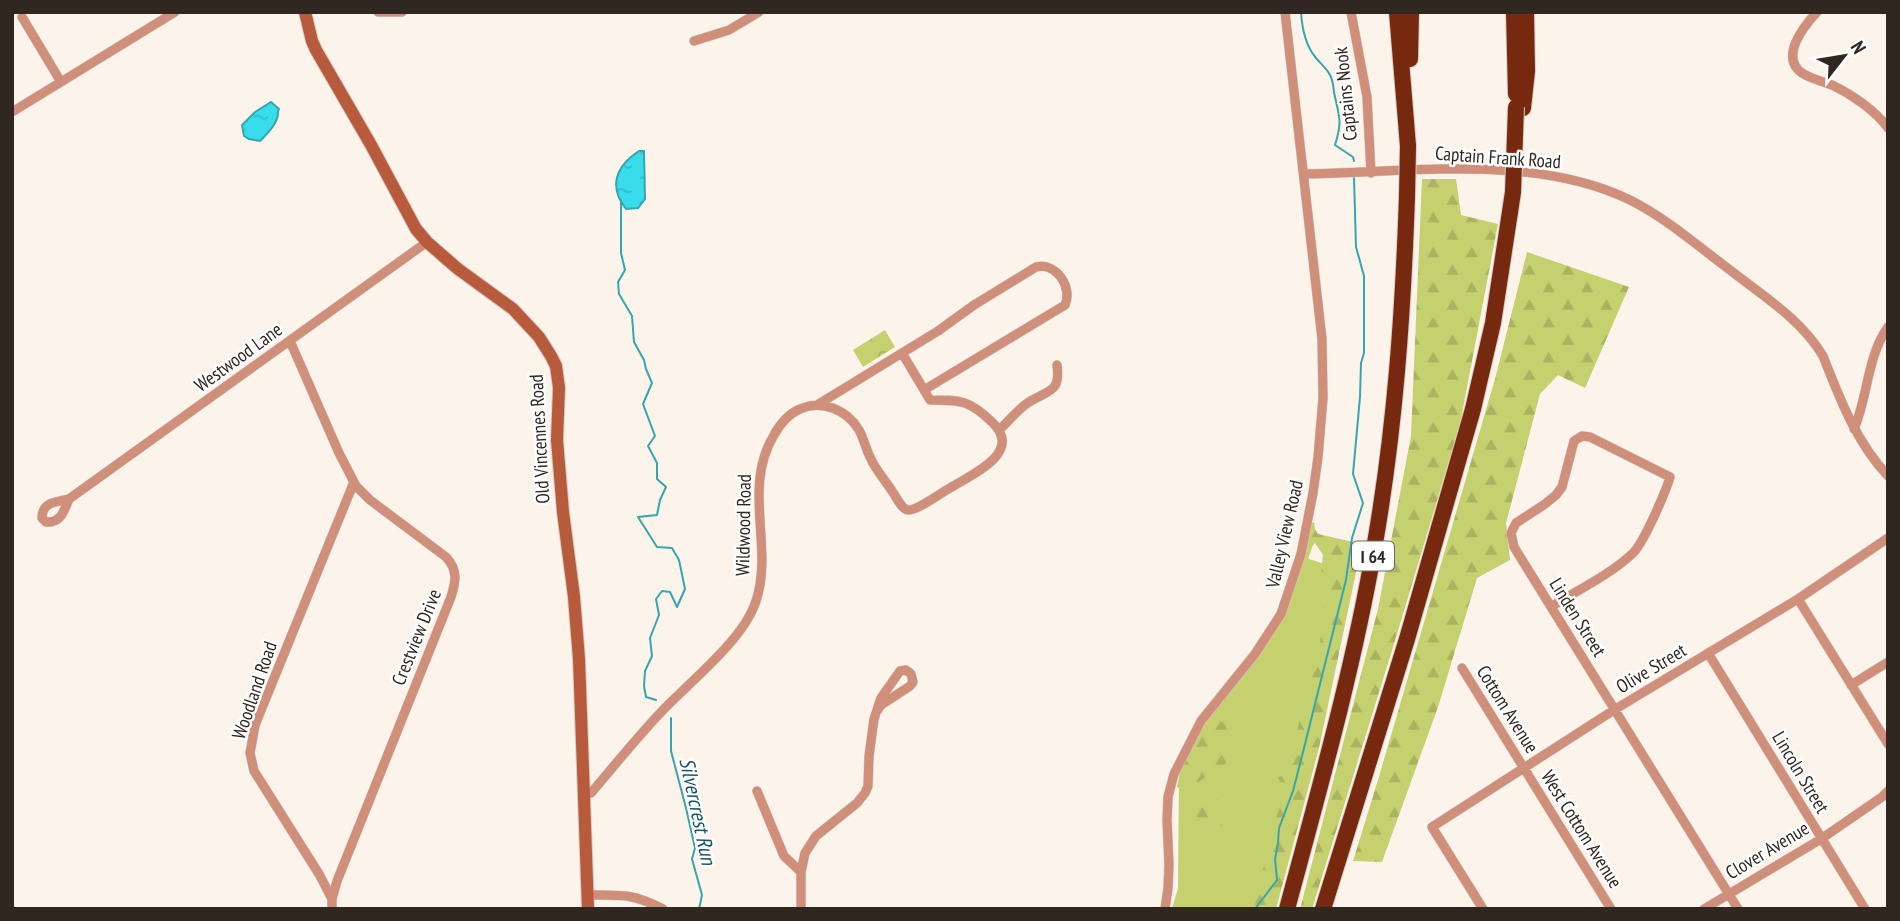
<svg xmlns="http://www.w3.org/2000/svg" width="1900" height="921" viewBox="0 0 1900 921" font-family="'PT Sans Narrow',sans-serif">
<defs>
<pattern id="forest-firs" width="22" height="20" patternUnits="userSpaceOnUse" patternTransform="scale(1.75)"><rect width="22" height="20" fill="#c5d06e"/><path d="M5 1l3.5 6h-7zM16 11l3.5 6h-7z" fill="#aab35f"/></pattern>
<pattern id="park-crowns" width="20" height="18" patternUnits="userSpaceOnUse" patternTransform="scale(1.75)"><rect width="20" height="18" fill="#c5d06e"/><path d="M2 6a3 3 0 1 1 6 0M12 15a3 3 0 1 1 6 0" fill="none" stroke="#aab35f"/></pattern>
<pattern id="water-ripples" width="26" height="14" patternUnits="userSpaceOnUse" patternTransform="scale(1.75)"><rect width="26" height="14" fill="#38dceb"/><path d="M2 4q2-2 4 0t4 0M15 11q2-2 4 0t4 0" fill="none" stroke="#32bdc9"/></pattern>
</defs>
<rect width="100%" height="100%" fill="#fcf3eb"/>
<path fill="#c5d06e" d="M1303 557 1352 573 1268 909H1172L1178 888 1179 770 1203 723 1261 650Z"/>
<path fill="url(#forest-firs)" d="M1422 179H1456L1461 215 1498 224 1460 424 1394 644 1312 909H1300L1378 609 1411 436Z
M1527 252 1629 287 1585 388 1558 375 1540 394 1506 523 1510 560 1477 578 1438 707 1382 862 1353 861 1378 780 1495 379Z
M1314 522 1315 529 1318 534 1362 544 1319 748 1276 909H1241L1249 899 1265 864 1267 853 1275 840 1276 818 1285 794 1278 777 1287 775 1304 701 1307 698C1314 669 1323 640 1323 610 1323 591 1320 573 1323 555L1315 543 1313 545 1304 571 1301 570 1311 523Z
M1220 721 1234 729 1233 743 1228 762 1185 791 1177 787 1180 773 1189 755 1216 746 1191 747 1205 727Z
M1216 799 1230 809 1222 826 1204 827 1196 819 1197 810Z"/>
<path fill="url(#park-crowns)" d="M885 330 895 347 863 367 853 350Z"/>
<path fill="url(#water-ripples)" stroke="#36a6ae" stroke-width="2" d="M271 102 279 109 278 111C279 122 268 133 260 141L249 139 244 136 242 125 255 112Z
M639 151H644L645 199 638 208 626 209C608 186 616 166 639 151Z"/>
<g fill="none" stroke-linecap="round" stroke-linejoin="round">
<path stroke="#36a6ae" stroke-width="2" d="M1301 12C1302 29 1305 45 1316 58 1321 64 1327 69 1330 75 1334 82 1333 90 1335 97 1340 119 1342 123 1335 145L1353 157 1354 161
M621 200V253L625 270 618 282 619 294 632 316 634 342 644 360 646 369 652 383 643 404 655 436 648 446 657 463V479L666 487 660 500 657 515 638 517 657 547 672 548 679 560 685 589 677 607 670 592 662 591 656 599 659 615 650 638 652 656 645 671 644 686 646 697 656 700
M671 718V751L686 808 695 848 692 859 702 895 699 909
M1255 909 1277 880 1275 859 1278 843 1279 828 1293 791 1302 756 1346 580 1352 538 1363 503 1353 474 1360 397 1361 363 1364 353V276L1356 247 1354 178"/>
<defs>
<path id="street" d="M378 12H402
M1351 12 1367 97 1371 173
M1817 12C1804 26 1779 57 1802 73 1811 79 1822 81 1832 85 1851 94 1875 110 1888 128
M22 17 61 82
M694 41 729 30 759 12
M12 112 175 12
M1304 174C1407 173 1534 153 1630 200 1666 218 1698 246 1730 270 1763 296 1801 319 1823 356 1840 399 1856 442 1888 476
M290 341 339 453 356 486 370 500 446 557C458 570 456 581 451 597L337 881 332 899V909
M817 405 938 331 974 305 1036 267C1056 262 1073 287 1065 305L924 390
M1854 429C1868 397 1867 356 1888 327
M999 430C1009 421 1018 409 1029 402 1048 390 1061 393 1057 365
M69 499 427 242
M69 499C64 511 61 523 46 522L42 518C42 502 56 502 69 499Z
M1798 599 1888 744
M1551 607C1576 591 1611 574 1632 554 1643 545 1666 491 1670 477L1590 437 1582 436 1574 441 1562 487 1556 495 1545 504 1516 523 1511 533 1514 547 1738 909
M1708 653 1865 909
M1462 668 1611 909
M1851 685 1888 662
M757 791 784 856 801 872
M585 793H591C615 765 638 736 664 709 692 680 744 639 756 601 774 547 742 488 774 435 780 424 788 414 800 409 822 399 847 410 859 430 864 439 866 450 871 459 875 469 888 484 894 494 897 499 902 509 908 510 917 511 942 492 950 488 972 474 1024 453 992 422 969 400 961 400 930 400L902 353
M588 895C621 895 632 893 663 909
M332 899 319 874 254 771 250 753 255 725 354 482
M801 909V872L805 853 816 836 857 803 865 793 868 786 869 756 874 719 881 698 900 671 906 670 911 674 913 682 910 686 881 705 877 711
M1165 909 1168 888 1169 865 1167 820 1168 797 1174 774 1201 721 1255 654 1281 614 1301 554 1313 493 1318 457 1323 398 1322 339 1285 12
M1483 909 1432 827 1614 710 1798 599 1888 538
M1704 909 1821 839 1882 797 1888 791"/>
<path id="secondary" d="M305 12 312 41 316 50 371 145 416 229 427 242 458 269 513 309 539 337 551 356 556 366 559 388 557 440 563 512 574 597 579 659 588 909"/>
<path id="highway" d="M1397 12 1408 146
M1514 12 1516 94
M1410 59 1411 12
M1523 108 1527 71 1526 12
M1287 909C1319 790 1353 670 1374 549 1395 430 1403 315 1407 196
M1323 909 1407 639 1473 409 1493 323 1510 212"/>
</defs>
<use href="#street" stroke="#d7cec6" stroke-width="10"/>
<use href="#secondary" stroke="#d7cec6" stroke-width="14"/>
<use href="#highway" stroke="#d7cec6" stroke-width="18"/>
<use href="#street" stroke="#d08f7a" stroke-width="9"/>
<use href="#secondary" stroke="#b85a3c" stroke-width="12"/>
<use href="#highway" stroke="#76290e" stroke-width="16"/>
<defs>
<path id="highway-bridge" d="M1407 196 1408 146
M1510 212 1513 192 1516 107"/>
</defs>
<use href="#highway-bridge" stroke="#d7cec6" stroke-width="18" stroke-linecap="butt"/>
<use href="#highway-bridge" stroke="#76290e" stroke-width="16"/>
</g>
<g text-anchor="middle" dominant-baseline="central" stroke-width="5" stroke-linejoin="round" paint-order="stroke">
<rect fill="#fff" stroke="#6e6863" stroke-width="2" x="1352" y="541.5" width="42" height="29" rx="5"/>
<g font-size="18" font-weight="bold" fill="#302820">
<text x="1373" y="556">I 64</text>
</g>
<g font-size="19" fill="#302820" stroke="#fff">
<text transform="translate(1345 94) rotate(-96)">Captains Nook</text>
<text transform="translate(1498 157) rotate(4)">Captain Frank Road</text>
<text transform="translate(238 357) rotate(-36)">Westwood Lane</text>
<text transform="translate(539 439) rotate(-93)">Old Vincennes Road</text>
<text transform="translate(743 525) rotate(-89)">Wildwood Road</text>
<text transform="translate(1284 534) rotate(-77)">Valley View Road</text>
<text transform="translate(1578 617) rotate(58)">Linden Street</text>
<text transform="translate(416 637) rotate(-68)">Crestview Drive</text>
<text transform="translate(1651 668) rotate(-31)">Olive Street</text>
<text transform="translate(254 690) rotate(-71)">Woodland Road</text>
<text transform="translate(1508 709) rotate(58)">Cottom Avenue</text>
<text transform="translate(1801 772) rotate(59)">Lincoln Street</text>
<text transform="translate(1582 829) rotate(58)">West Cottom Avenue</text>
<text transform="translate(1767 850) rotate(-31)">Clover Avenue</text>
</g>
<g font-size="21" font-style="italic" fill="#17585e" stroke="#fff">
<text transform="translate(698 811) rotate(78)">Silvercrest Run</text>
</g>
</g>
<rect width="1900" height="921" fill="none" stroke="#302820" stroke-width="28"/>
<g transform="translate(1844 56) rotate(59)" stroke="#ffffff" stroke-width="5" paint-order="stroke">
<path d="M0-5L12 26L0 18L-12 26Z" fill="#302820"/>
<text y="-10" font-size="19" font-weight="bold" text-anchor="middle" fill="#302820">N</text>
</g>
</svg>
